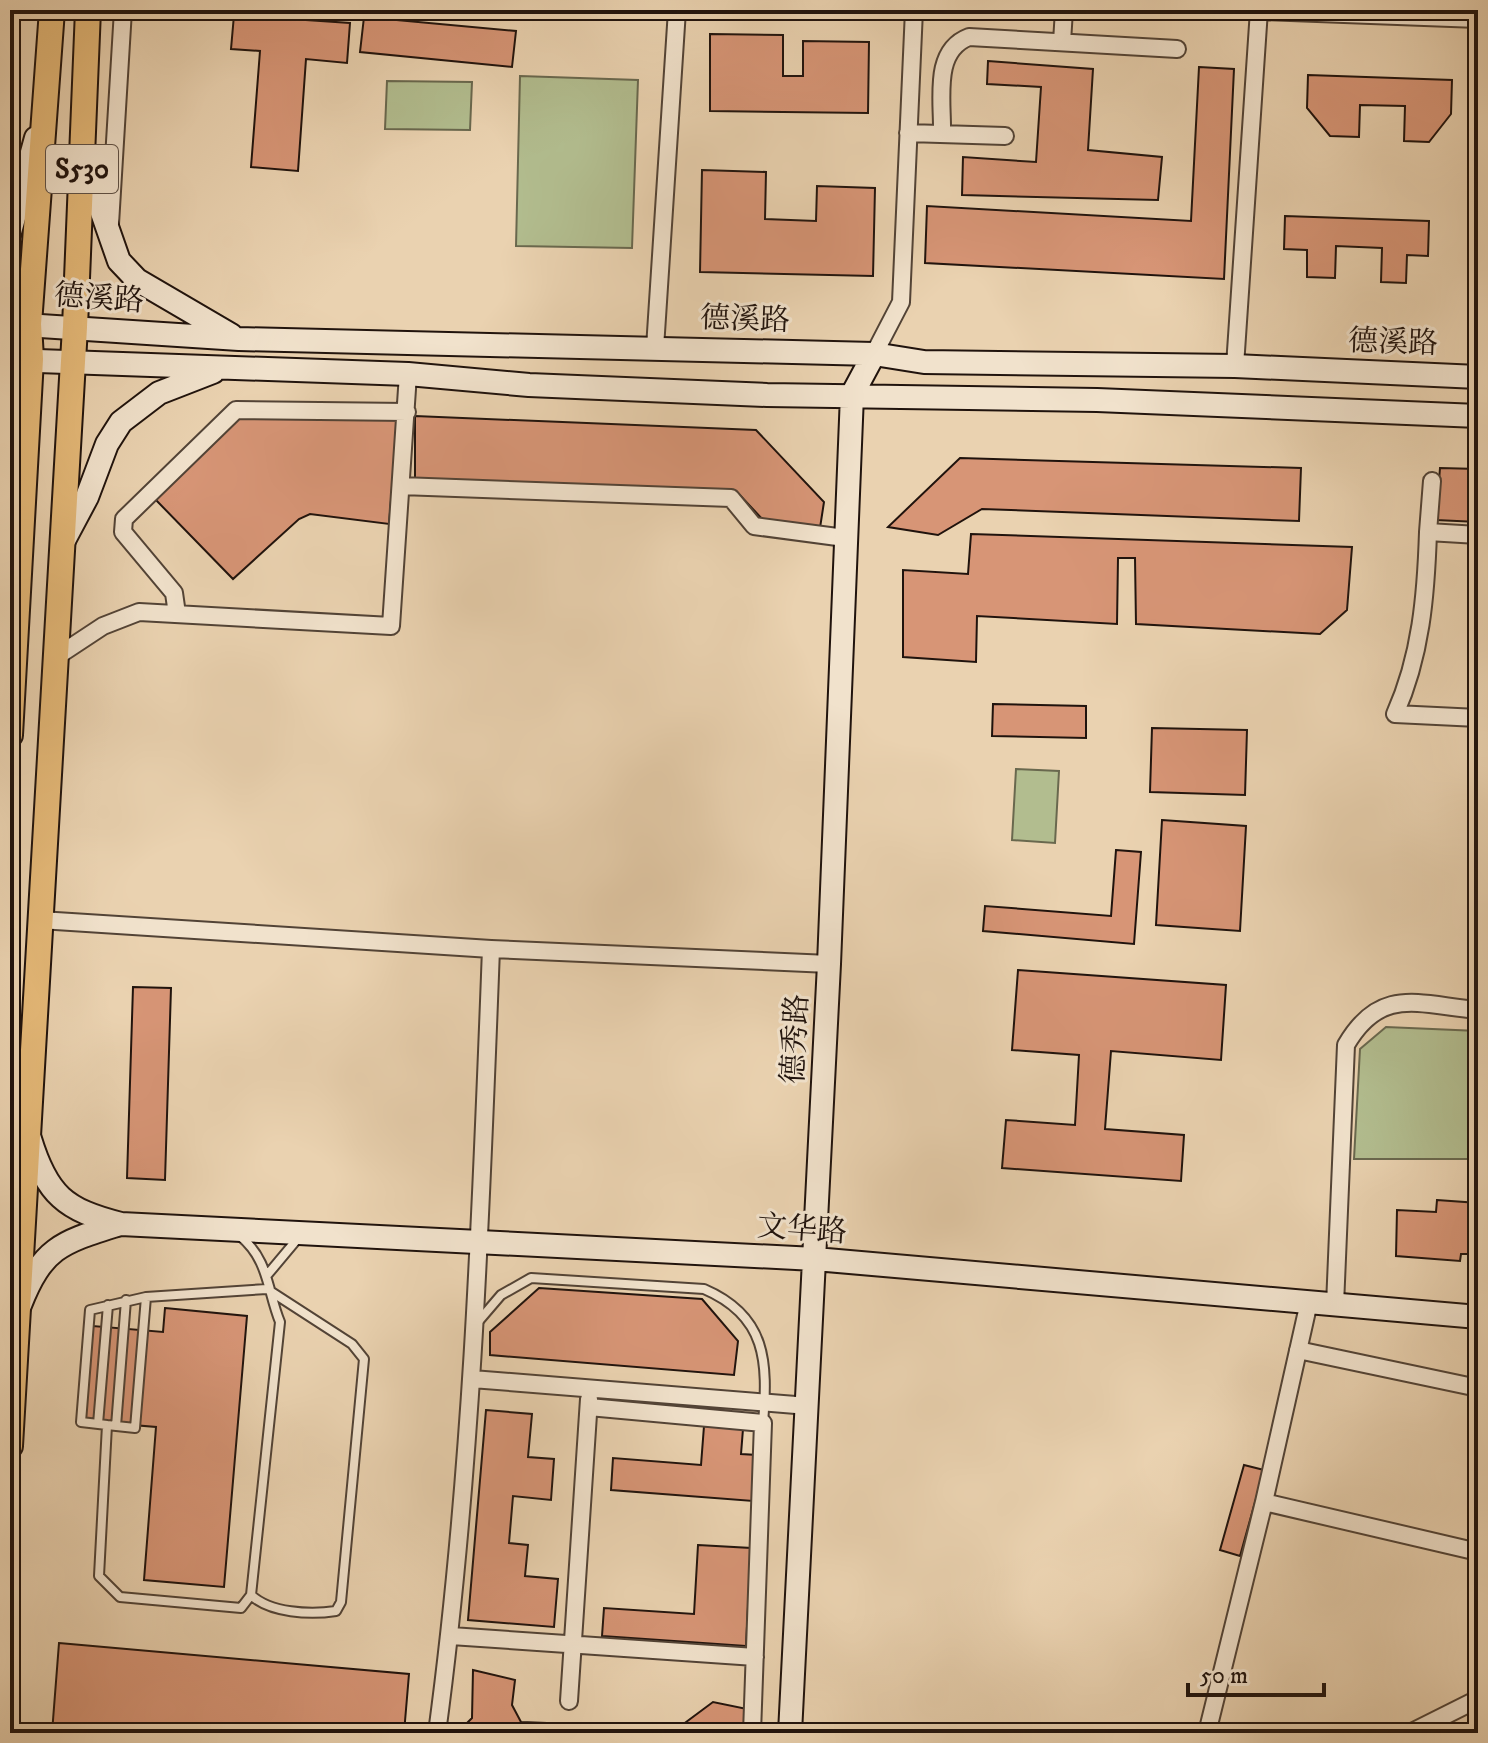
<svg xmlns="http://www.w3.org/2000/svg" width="1488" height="1743" viewBox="0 0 1488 1743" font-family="'IM FELL DW Pica','Noto Serif SC',serif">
<rect width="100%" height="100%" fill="#ead2b0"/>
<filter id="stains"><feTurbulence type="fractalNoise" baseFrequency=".0025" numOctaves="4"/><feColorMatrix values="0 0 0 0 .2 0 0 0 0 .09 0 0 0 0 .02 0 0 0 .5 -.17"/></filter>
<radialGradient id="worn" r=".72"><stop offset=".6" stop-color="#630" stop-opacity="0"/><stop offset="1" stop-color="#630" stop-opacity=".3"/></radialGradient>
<path fill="#b2bd8f" stroke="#69684e" stroke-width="2" d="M520 76 638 80 632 248 516 246Z
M387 81 472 82 470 130 385 129Z
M1016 769 1059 771 1055 843 1012 840Z
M1386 1027 1478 1031V1159H1354L1360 1049Z"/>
<path fill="#d79576" stroke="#20130d" stroke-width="2" d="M234 15 350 23 347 63 306 59 298 171 251 167 260 51 231 49Z
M364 17 516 31 512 67 360 52Z
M710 34 783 35V76H803V41L869 42 868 113 710 111Z
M988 61 1093 69 1088 150 1162 157 1158 200 962 195 963 157 1036 162 1041 87 987 84Z
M1199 67 1234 69 1224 279 925 263 927 206 1191 221Z
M1308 75 1452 80 1451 114 1429 142 1404 141 1405 106 1360 105 1359 137 1330 136 1307 108Z
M702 170 766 172 765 219 816 221 817 186 875 188 873 276 700 272Z
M1285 216 1429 221 1428 256 1407 255 1406 283 1381 282 1382 248 1336 246 1335 278 1307 277V250L1284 249Z
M243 413 398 419 389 524 310 514 299 519 233 579 154 498Z
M415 416 756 430 824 502 820 528 765 522 737 492 415 479Z
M960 458 1301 468 1299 521 982 509 938 535 888 527Z
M1440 468 1478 469V522L1436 520Z
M971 534 1352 547 1347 610 1320 634 1136 624 1135 558H1118L1117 624 977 616 976 662 903 657V570L968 574Z
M993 704 1086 706V738L992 736Z
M1152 728 1247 730 1245 795 1150 792Z
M1162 820 1246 826 1240 931 1156 925Z
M1116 850 1141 852 1134 944 983 931 985 906 1111 916Z
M1018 970 1226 985 1221 1060 1111 1051 1105 1129 1184 1135 1181 1181 1002 1168 1006 1120 1075 1125 1079 1055 1012 1050Z
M133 987 171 988 165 1180 127 1178Z
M1437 1200 1478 1203V1254H1461L1460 1261 1396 1256 1397 1210 1436 1212Z
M539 1288 702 1299 738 1341 734 1375 490 1355V1332Z
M165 1308 247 1316 224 1587 144 1580 156 1427 85 1421 93 1326 163 1332Z
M486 1410 532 1414 528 1457 554 1459 551 1500 513 1496 509 1543 528 1545 525 1576 558 1579 554 1627 468 1620Z
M704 1426 743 1429 741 1454 757 1455 753 1501 611 1490 613 1458 701 1465Z
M1244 1465 1264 1470 1240 1556 1220 1550Z
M698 1545 751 1548 746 1646 602 1636 604 1608 694 1614Z
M59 1643 409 1674 404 1733H52Z
M473 1670 515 1680 512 1705 521 1722 678 1728 713 1702 747 1709 745 1727 737 1733H467L462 1728 472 1718Z"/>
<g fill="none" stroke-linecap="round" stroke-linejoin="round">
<defs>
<path id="lane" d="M240 1236C269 1260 267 1290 280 1322L251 1595C270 1613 310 1615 336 1611L341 1602 364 1359 352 1344 267 1289 146 1297 90 1310 81 1422 107 1425 99 1576 120 1597 241 1608 251 1595
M268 1274 299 1237
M477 1323 501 1295 531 1278 704 1289C767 1316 768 1362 763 1423
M98 1424 108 1305
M107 1425 135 1428 146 1297
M116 1426 126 1300"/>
<path id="street" d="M1234 10 1478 19
M1062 42 1064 10
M908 133 1005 136
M942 134C943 101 932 51 969 37L1177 49
M110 224 123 10
M655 348 677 10
M874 354 901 302 914 10
M1235 366 1259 10
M1432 481 1428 532 1478 535
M401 486 731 498 754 526 845 538
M1428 532C1426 595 1421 656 1395 714L1478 718
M177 614 174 593 123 532 124 519 236 410 407 412
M56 657 103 626 139 612 391 626 408 374
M40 920 491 949 829 964
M1309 1302 1264 1502 1478 1552
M1335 1305 1346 1045C1381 985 1419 1005 1478 1010
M1298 1350 1478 1388
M472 1379 808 1406
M589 1407 763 1423 752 1733
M451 1636 755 1657
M569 1701 589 1399
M437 1733C472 1473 481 1211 491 949
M1207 1733 1264 1502
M1410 1733 1478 1699"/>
<path id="secondary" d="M84 161 119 261 137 280 231 335
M10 232 36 138
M10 324 239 339 874 354 924 362 1235 366 1478 377
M10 360 408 374 529 385 767 395 1097 400 1478 416
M62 544 87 497 107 444 121 422 159 393 213 372
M30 1139C47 1195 65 1210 121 1224L815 1259 1478 1317
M20 1305C43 1246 63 1242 120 1224
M790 1733 829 964 852 395 874 354"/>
<path id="primary" d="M10 735 31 359 29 324 52 10
M10 1446 75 327 88 10"/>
</defs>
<use href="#lane" stroke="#524336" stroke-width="12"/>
<use href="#street" stroke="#524336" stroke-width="20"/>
<use href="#secondary" stroke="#20130d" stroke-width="26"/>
<use href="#primary" stroke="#20130d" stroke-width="28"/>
<use href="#lane" stroke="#f1e2cc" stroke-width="8"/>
<use href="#street" stroke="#f1e2cc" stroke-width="16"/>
<use href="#secondary" stroke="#f1e2cc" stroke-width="22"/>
<use href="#primary" stroke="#e5b978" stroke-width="24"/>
</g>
<g text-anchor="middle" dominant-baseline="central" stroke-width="6" stroke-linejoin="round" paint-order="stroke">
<rect fill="#f1e2cc" stroke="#5f5146" stroke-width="2" x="46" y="145" width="72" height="48" rx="6"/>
<g font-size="28" font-weight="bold" fill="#20130d">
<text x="82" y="169">S530</text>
</g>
<g font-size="30" fill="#20130d" stroke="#f1e2cc">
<text transform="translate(99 299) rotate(4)">德溪路</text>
<text transform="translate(745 320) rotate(2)">德溪路</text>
<text transform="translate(1393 343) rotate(2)">德溪路</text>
<text transform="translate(796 1039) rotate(-87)">德秀路</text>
<text transform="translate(802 1230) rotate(4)">文华路</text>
</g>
</g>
<rect width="1488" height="1743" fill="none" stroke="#ead2b0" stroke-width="40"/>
<rect x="12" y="12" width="1464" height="1719" fill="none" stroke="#20130d" stroke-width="4"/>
<rect x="20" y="20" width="1448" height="1703" fill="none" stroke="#20130d" stroke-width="2"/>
<path d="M1188 1683v12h136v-12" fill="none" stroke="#20130d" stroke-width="4"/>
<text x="1200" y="1683" font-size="24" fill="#20130d" stroke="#f1e2cc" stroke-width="6" paint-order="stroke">50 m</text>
<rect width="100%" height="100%" filter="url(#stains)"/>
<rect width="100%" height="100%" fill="url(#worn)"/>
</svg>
